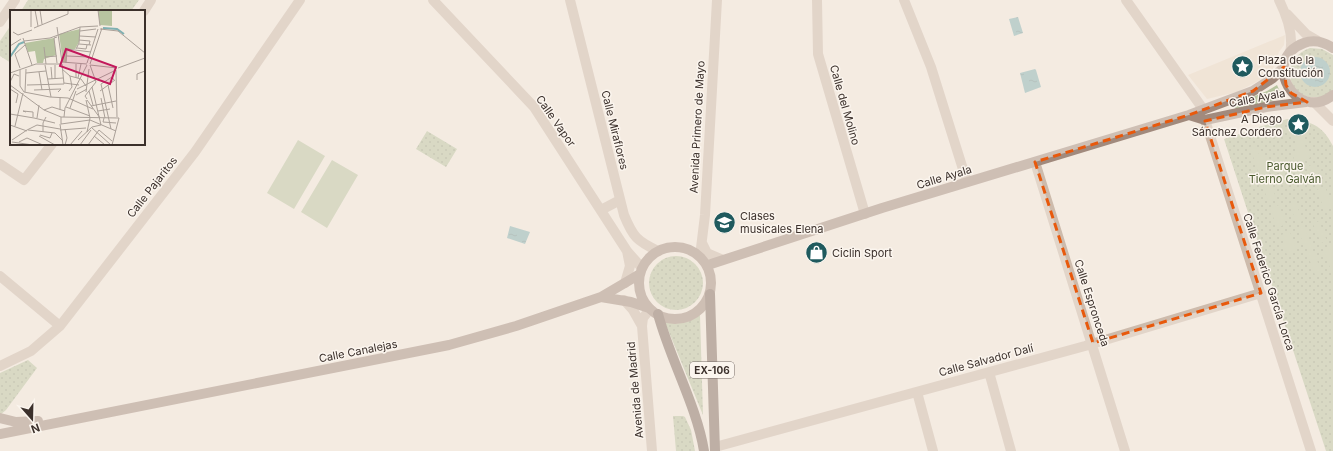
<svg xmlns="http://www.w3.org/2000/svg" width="1333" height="451" viewBox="0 0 1333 451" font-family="Inter,sans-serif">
<defs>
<pattern id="grass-dots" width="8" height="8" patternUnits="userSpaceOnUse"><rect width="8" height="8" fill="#b8c4a0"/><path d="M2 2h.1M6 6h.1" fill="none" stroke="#97a083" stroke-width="1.8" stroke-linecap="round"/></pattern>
<pattern id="water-ripples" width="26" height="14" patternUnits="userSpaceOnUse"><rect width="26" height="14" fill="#7fb0b2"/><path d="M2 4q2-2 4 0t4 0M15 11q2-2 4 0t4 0" fill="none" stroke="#699091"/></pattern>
</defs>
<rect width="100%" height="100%" fill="#f4ebe1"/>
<path fill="url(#grass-dots)" d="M28 0H139L131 11H21Z
M11 25V63L0 56V41Z
M1310 48 1322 49 1333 55V90C1329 93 1324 97 1319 97 1287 102 1278 59 1310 48Z
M1287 119C1311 122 1321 123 1333 146V451H1326L1224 139Z
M427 131 457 149 446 167 416 149Z
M649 283a27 27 0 1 1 54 0a27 27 0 1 1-54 0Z
M700 315 703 415 664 320C677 326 688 323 700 315Z
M28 360 37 368 6 410 0 415V373Z
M673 416H683L685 417 691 430 695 451H676Z"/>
<path fill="#b8c4a0" d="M1277 85 1283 98 1236 110 1234 105 1267 91Z
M1276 122 1280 125 1279 129 1262 134 1258 132 1259 127Z
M1299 131 1310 158 1292 165 1297 142 1293 134Z
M298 140 325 156 294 209 267 193Z
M1255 145 1257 152 1278 169 1259 175 1250 147Z
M332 160 358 175 327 228 301 212Z
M1314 164 1322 181 1314 185 1306 167Z
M1270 181 1276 198 1268 201 1262 184Z
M1325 187 1333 206 1325 210 1316 190Z
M1295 201 1303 221 1297 223 1289 204Z
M1279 205 1286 224 1277 228 1270 208Z
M1319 221 1327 241 1321 243 1313 224Z
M1304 226 1312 247 1305 249 1298 229Z
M1290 232 1297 251 1287 255 1281 235Z
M1330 247 1333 255V269L1331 270 1323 249Z
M1314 251 1321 272 1315 275 1307 253Z"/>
<path fill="#ecdcc8" d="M1285 35 1284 45 1279 52 1273 69 1262 79 1237 92 1207 99 1188 75Z"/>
<path fill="url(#water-ripples)" d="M1018 17 1023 33 1014 36 1009 19Z
M1300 72a15 15 0 1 1 30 0a15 15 0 1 1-30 0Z
M1035 69 1036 70 1041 87 1025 93 1020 73Z
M510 226 530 232 525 244 507 238Z"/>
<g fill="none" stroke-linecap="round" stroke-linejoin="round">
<path stroke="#cdbbac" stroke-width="10" d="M433 0 534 107 627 251 642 268
M570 0 624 215C633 237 637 241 658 251
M817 0 818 54 865 214
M904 0 931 67 967 182
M1126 0 1203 109
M1279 0C1287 16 1294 35 1290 53
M144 11 151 0
M1287 14 1306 34 1318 41
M0 22 15 0
M1314 102 1333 121
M1205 120 1311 451
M1035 162 1125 451
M0 164 24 180 52 144
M601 210 620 200
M702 243 707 253 721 259
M700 256 705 215 717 0
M0 276 60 326
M625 283 630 266 627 251
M624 300 633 310 642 326
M650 309 643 318 642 326 652 451
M0 366 31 351 60 326 195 152 300 0
M989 372 1011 451
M917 392 933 451
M715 447 1085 346 1261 293"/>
<path stroke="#a18a7d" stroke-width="10" d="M1333 48C1324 42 1314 39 1304 43 1259 60 1297 124 1333 95
M1189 115 1205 120 1266 107 1306 102
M639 283a36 36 0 1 1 72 0a36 36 0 1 1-72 0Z
M708 265 882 208 1189 115 1253 91 1273 78 1284 67
M601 297 631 302 649 308
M0 418 16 422 38 421
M0 434 449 345 516 326 601 297 640 274"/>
<path stroke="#7d675c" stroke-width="10" d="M710 294 715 451
M658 314C670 359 697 407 704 451"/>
</g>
<path d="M0 0H1333V451H0ZM1284 67 1286 85 1291 93 1307 102 1266 107 1205 121 1261 293 1093 343 1035 162 1189 115 1253 91Z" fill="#f4ebe1" fill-opacity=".55" fill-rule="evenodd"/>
<path fill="none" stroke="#e8590c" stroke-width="3" stroke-dasharray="8 5" stroke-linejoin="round" d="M1284 67 1286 85 1291 93 1307 102 1266 107 1205 121 1261 293 1093 343 1035 162 1189 115 1253 91Z"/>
<defs>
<symbol id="sight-disc" viewBox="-11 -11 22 22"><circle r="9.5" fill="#1f5a5e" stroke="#fbf5ee"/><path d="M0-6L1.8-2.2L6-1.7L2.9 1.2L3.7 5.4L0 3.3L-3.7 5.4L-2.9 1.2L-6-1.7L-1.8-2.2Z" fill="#fff"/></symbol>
<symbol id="university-disc" viewBox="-11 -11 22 22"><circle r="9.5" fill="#1f5a5e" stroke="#fbf5ee"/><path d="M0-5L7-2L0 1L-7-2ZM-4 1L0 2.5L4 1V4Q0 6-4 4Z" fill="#fff"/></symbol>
<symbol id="shop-disc" viewBox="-11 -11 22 22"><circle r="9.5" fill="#1f5a5e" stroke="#fbf5ee"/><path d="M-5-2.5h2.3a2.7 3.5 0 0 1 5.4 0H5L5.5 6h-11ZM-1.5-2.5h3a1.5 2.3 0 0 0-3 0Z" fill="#fff"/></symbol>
</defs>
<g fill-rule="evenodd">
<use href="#sight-disc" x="1230" y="54" width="25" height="25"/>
<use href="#sight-disc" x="1286" y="112" width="25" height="25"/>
<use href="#university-disc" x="712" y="210" width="25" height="25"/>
<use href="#shop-disc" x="804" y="240" width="25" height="25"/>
</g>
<g text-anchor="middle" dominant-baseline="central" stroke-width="3" stroke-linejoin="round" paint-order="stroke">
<rect fill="#fbf5ee" stroke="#756b66" stroke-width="1" x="690" y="362" width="44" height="16" rx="3"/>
<g font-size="10" font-weight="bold" fill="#3b302b">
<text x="712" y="370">EX-106</text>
</g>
<g font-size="11" fill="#3b302b" stroke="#fbf5ee" text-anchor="start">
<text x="1258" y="60">Plaza de la<tspan x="1258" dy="13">Constitución</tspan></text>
<text x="1282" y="119" text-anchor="end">A Diego<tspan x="1282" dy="13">Sánchez Cordero</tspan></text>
<text x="740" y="216">Clases<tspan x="740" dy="13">musicales Elena</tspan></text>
<text x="832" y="253">Ciclin Sport</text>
</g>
<g font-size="11" fill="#3b302b" stroke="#fbf5ee">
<text transform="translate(1257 98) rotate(-11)">Calle Ayala</text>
<text transform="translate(845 105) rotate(74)">Calle del Molino</text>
<text transform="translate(556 121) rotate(55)">Calle Vapor</text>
<text transform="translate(697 127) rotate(-87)">Avenida Primero de Mayo</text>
<text transform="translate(615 130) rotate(76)">Calle Miraflores</text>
<text transform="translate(944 177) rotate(-17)">Calle Ayala</text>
<text transform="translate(152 187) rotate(-52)">Calle Pajaritos</text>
<text transform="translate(1269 282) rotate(72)">Calle Federico García Lorca</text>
<text transform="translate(1092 303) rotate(72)">Calle Espronceda</text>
<text transform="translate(358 351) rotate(-11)">Calle Canalejas</text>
<text transform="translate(986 360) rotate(-15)">Calle Salvador Dalí</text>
<text transform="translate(635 390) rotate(-95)">Avenida de Madrid</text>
</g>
<g font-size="11" fill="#4a5a2e" stroke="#fbf5ee">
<text x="1285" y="166">Parque<tspan x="1285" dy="13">Tierno Galván</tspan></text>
</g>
</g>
<g transform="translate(10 10)">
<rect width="135" height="135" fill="#f4ebe1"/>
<path d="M70 19 69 32 65 39H57L56 52H53L49 24Z" fill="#b8c4a0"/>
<path d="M88 0H102V16L90 15Z" fill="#b8c4a0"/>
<path d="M44 28 46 45 34 49 33 53H27L25 41 18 42 15 33Z" fill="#b8c4a0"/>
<path fill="none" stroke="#7fb0b2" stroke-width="2" d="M93 18 107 19 114 24M0 47 9 34 14 32"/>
<path fill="none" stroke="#aaa098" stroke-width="1" d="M21 0V17M25 0 28 16M30 0 32 14M88 0 90 16M47 17 52 52M24 18 58 4V0M90 19 108 21 135 43M70 21 86 19M3 22 8 25 22 20M70 26 86 27M47 27 44 28 47 53M13 28 22 55M69 30 80 31 79 35M14 31 40 28 70 17 88 16M69 34 81 35M0 36 11 29M34 37 36 54M67 38 76 39 77 35M66 39 69 33 70 17M57 46 79 47M35 47 47 46M52 52 77 54M56 53 57 39 81 42M77 53 88 19M66 54V68M80 54 92 18M35 55 41 87M45 55V68M80 55 107 58M41 57 42 69M10 58 5 44 15 35M108 58 135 48M52 59 60 66 62 77 59 81M10 60V76L14 82M29 62 32 80M0 63 26 54H51M16 63 36 61M60 66 71 69 76 76M68 68 71 54M38 69 53 68M127 70V64L135 61M0 72 4 64 9 66M54 73 69 75M0 75 34 100M17 75 54 74 52 54M98 75 103 98M82 77 91 115M0 79 8 84 6 93M67 79 106 60 107 107M24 80 51 79 48 82M79 81 83 95M90 81 105 70M14 82 40 87 58 88 83 99M15 82 16 59M76 82 79 59M66 85 77 79M91 88 95 108M77 89 75 86 86 72 80 55M76 90 80 108 77 122M77 90 90 108M81 96 106 91M56 97 80 106M60 98 66 81M34 100 51 107 109 108M34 100 42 97 55 101M50 100V87M88 101 100 99M16 102 13 101 23 102V107M0 104 24 108M51 107V114L80 110 106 121M54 107 55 98 77 55M24 108 45 113M27 108 29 95M94 108 93 112 106 113M50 114 53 135M0 115 17 121M5 116 13 83M82 118 101 135M101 119 91 74 102 67 104 70M17 120 27 115 50 119M18 120 45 123 53 131M50 120 76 118M33 122V113L36 107M30 125 40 128 42 123M29 126 45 135M84 126 95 135M2 130 17 120M68 130 82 117 91 115M2 132 23 135M9 132 17 128 33 135M55 135 57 128 55 119M60 135 72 121M70 135 81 120M78 135 89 120 102 131M102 135 109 108"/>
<path fill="#c2185b" fill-opacity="0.15" stroke="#c2185b" stroke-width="2" d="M56 39 106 57 100 74 50 56Z"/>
<rect width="135" height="135" fill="none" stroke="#3b302b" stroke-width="2"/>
</g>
<g transform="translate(32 419) rotate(160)" stroke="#fbf5ee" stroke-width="3" paint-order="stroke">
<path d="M0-3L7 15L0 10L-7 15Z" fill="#3b302b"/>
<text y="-6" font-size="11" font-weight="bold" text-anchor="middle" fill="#3b302b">N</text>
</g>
</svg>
